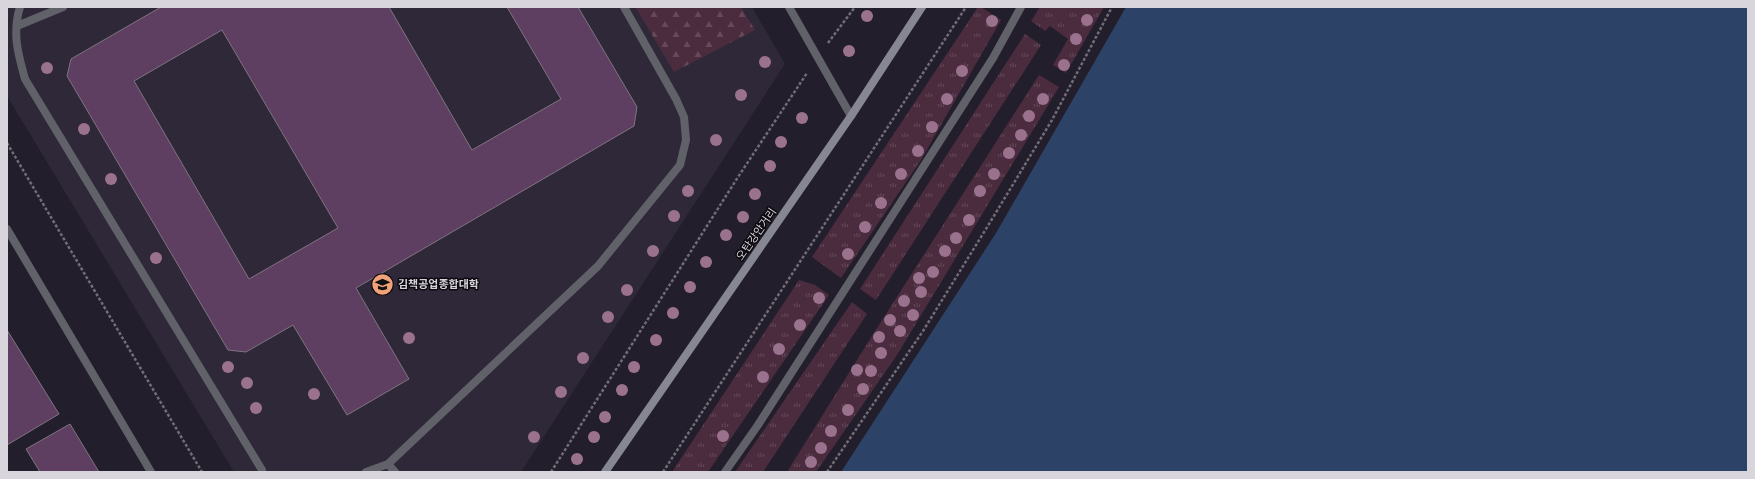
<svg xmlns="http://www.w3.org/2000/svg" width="1755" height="479" viewBox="0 0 1755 479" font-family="'Public Sans','Noto Sans KR',sans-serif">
<defs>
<pattern id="grass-tufts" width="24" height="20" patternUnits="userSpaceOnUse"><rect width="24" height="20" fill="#4b2c3e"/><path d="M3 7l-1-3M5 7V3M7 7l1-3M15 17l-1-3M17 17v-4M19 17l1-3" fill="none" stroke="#644a59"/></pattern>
<pattern id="forest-firs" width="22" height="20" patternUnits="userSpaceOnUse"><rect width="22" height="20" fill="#4b2c3e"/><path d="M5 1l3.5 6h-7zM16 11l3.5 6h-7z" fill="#644a59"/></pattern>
</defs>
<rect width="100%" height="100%" fill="#231e2b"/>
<path fill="#2e2838" d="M7 7H752L785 64 521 472H234L7 96Z"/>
<path fill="url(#grass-tufts)" d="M978 7H981L1001 20 921 160 841 278 812 257Z
M1040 7H1104L1066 73 1053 65 1068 39 1050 26 1045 31 1031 21Z
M1025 34 1041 45 876 300 860 289Z
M1039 75 1059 87 897 355 816 472H787L877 328Z
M799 280 815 285 829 295 708 472H672Z
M852 302 867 314 763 472H735Z"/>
<path fill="url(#forest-firs)" d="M741 7 755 30 674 72 636 8Z"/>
<path fill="#2c4266" d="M1126 7H1748V472H841L996 233Z"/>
<path fill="#5e3f61" stroke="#807481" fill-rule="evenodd" d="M161 7H389L472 150 561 99 507 7H578L637 107 634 126 356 288 409 379 347 415 293 325 246 352 228 350 67 76 71 59ZM222 30 338 228 249 279 134 81Z
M7 330 59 414 7 445Z
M70 424 99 472H40L26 449Z"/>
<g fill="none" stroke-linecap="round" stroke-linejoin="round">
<path stroke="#716d77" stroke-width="2.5" stroke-dasharray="3 2" stroke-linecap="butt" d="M828 43 855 7
M7 143 202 472
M551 472 738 177 807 73
M663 472 966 7
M827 472 923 331 989 224 1052 120 1112 7"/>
<path stroke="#616269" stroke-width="8" d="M20 7C12 33 18 54 25 79L262 470
M17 26 63 7
M388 464 395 472
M366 472 388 464 598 266 680 165 686 140 684 117 676 99 624 7
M725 472 758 425 993 58 1021 7"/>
<path stroke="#616269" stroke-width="8" d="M789 7 851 116"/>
<path stroke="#616269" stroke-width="8" d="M7 229 151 472"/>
<path stroke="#868792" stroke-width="8" d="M605 472 851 116 922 7"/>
</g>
<g fill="#9b728e">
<circle cx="867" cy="16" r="6"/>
<circle cx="1087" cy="20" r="6"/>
<circle cx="992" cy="21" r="6"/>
<circle cx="1076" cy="39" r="6"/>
<circle cx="849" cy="51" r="6"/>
<circle cx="765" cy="62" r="6"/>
<circle cx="1064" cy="65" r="6"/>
<circle cx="47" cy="68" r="6"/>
<circle cx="962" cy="71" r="6"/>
<circle cx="741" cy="95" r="6"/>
<circle cx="947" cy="99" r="6"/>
<circle cx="1043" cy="99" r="6"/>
<circle cx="1029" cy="116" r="6"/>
<circle cx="802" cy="118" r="6"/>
<circle cx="932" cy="127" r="6"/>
<circle cx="84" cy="129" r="6"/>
<circle cx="1021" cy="135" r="6"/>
<circle cx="716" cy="140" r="6"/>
<circle cx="781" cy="142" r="6"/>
<circle cx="918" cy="151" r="6"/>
<circle cx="1009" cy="153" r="6"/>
<circle cx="770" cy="166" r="6"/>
<circle cx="901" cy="174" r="6"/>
<circle cx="994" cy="174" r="6"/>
<circle cx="111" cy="179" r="6"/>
<circle cx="688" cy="191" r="6"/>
<circle cx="980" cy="191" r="6"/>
<circle cx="755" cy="194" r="6"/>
<circle cx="881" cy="203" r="6"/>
<circle cx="674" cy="216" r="6"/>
<circle cx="743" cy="217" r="6"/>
<circle cx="969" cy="220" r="6"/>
<circle cx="865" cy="227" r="6"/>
<circle cx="726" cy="235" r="6"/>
<circle cx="956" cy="238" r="6"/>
<circle cx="653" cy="251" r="6"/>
<circle cx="945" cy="251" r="6"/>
<circle cx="848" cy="254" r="6"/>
<circle cx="156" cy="258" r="6"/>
<circle cx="706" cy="262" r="6"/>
<circle cx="933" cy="272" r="6"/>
<circle cx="919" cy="278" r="6"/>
<circle cx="690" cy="287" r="6"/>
<circle cx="627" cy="290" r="6"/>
<circle cx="921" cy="292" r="6"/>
<circle cx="819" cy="298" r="6"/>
<circle cx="904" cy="301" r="6"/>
<circle cx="673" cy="313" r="6"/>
<circle cx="913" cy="315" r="6"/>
<circle cx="608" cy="317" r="6"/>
<circle cx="890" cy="320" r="6"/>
<circle cx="800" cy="325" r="6"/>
<circle cx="900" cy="331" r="6"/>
<circle cx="879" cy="337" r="6"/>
<circle cx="409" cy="338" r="6"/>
<circle cx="656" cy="340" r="6"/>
<circle cx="779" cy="349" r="6"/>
<circle cx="881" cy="353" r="6"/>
<circle cx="583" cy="358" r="6"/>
<circle cx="228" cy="367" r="6"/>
<circle cx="634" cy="367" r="6"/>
<circle cx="857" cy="370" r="6"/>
<circle cx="871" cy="371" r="6"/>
<circle cx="763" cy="377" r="6"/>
<circle cx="247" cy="383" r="6"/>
<circle cx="863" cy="389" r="6"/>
<circle cx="622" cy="390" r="6"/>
<circle cx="561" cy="392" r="6"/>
<circle cx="314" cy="394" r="6"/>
<circle cx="256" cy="408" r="6"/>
<circle cx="848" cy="410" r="6"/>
<circle cx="605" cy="417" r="6"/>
<circle cx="831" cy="431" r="6"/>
<circle cx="723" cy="436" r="6"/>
<circle cx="534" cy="437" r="6"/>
<circle cx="594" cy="437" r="6"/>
<circle cx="821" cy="448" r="6"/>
<circle cx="577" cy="459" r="6"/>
<circle cx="811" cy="462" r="6"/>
</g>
<defs>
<symbol id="university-disc" viewBox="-11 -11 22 22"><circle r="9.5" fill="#f0a279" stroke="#0c090f"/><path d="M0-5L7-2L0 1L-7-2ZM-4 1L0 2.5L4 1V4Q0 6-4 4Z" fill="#111"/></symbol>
</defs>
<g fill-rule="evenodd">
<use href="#university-disc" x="370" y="272" width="25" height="25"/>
</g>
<g text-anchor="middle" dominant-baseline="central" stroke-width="3" stroke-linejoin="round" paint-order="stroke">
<g font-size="11" fill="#d8d5dd" stroke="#0c090f">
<text transform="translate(756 234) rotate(-55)">오탄강안거리</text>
</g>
<g font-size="11" font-weight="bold" fill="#d8d5dd" stroke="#0c090f" text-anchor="start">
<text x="398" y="284">김책공업종합대학</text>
</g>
</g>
<rect width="1755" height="479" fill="none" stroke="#d8d5dd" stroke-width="16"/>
</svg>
